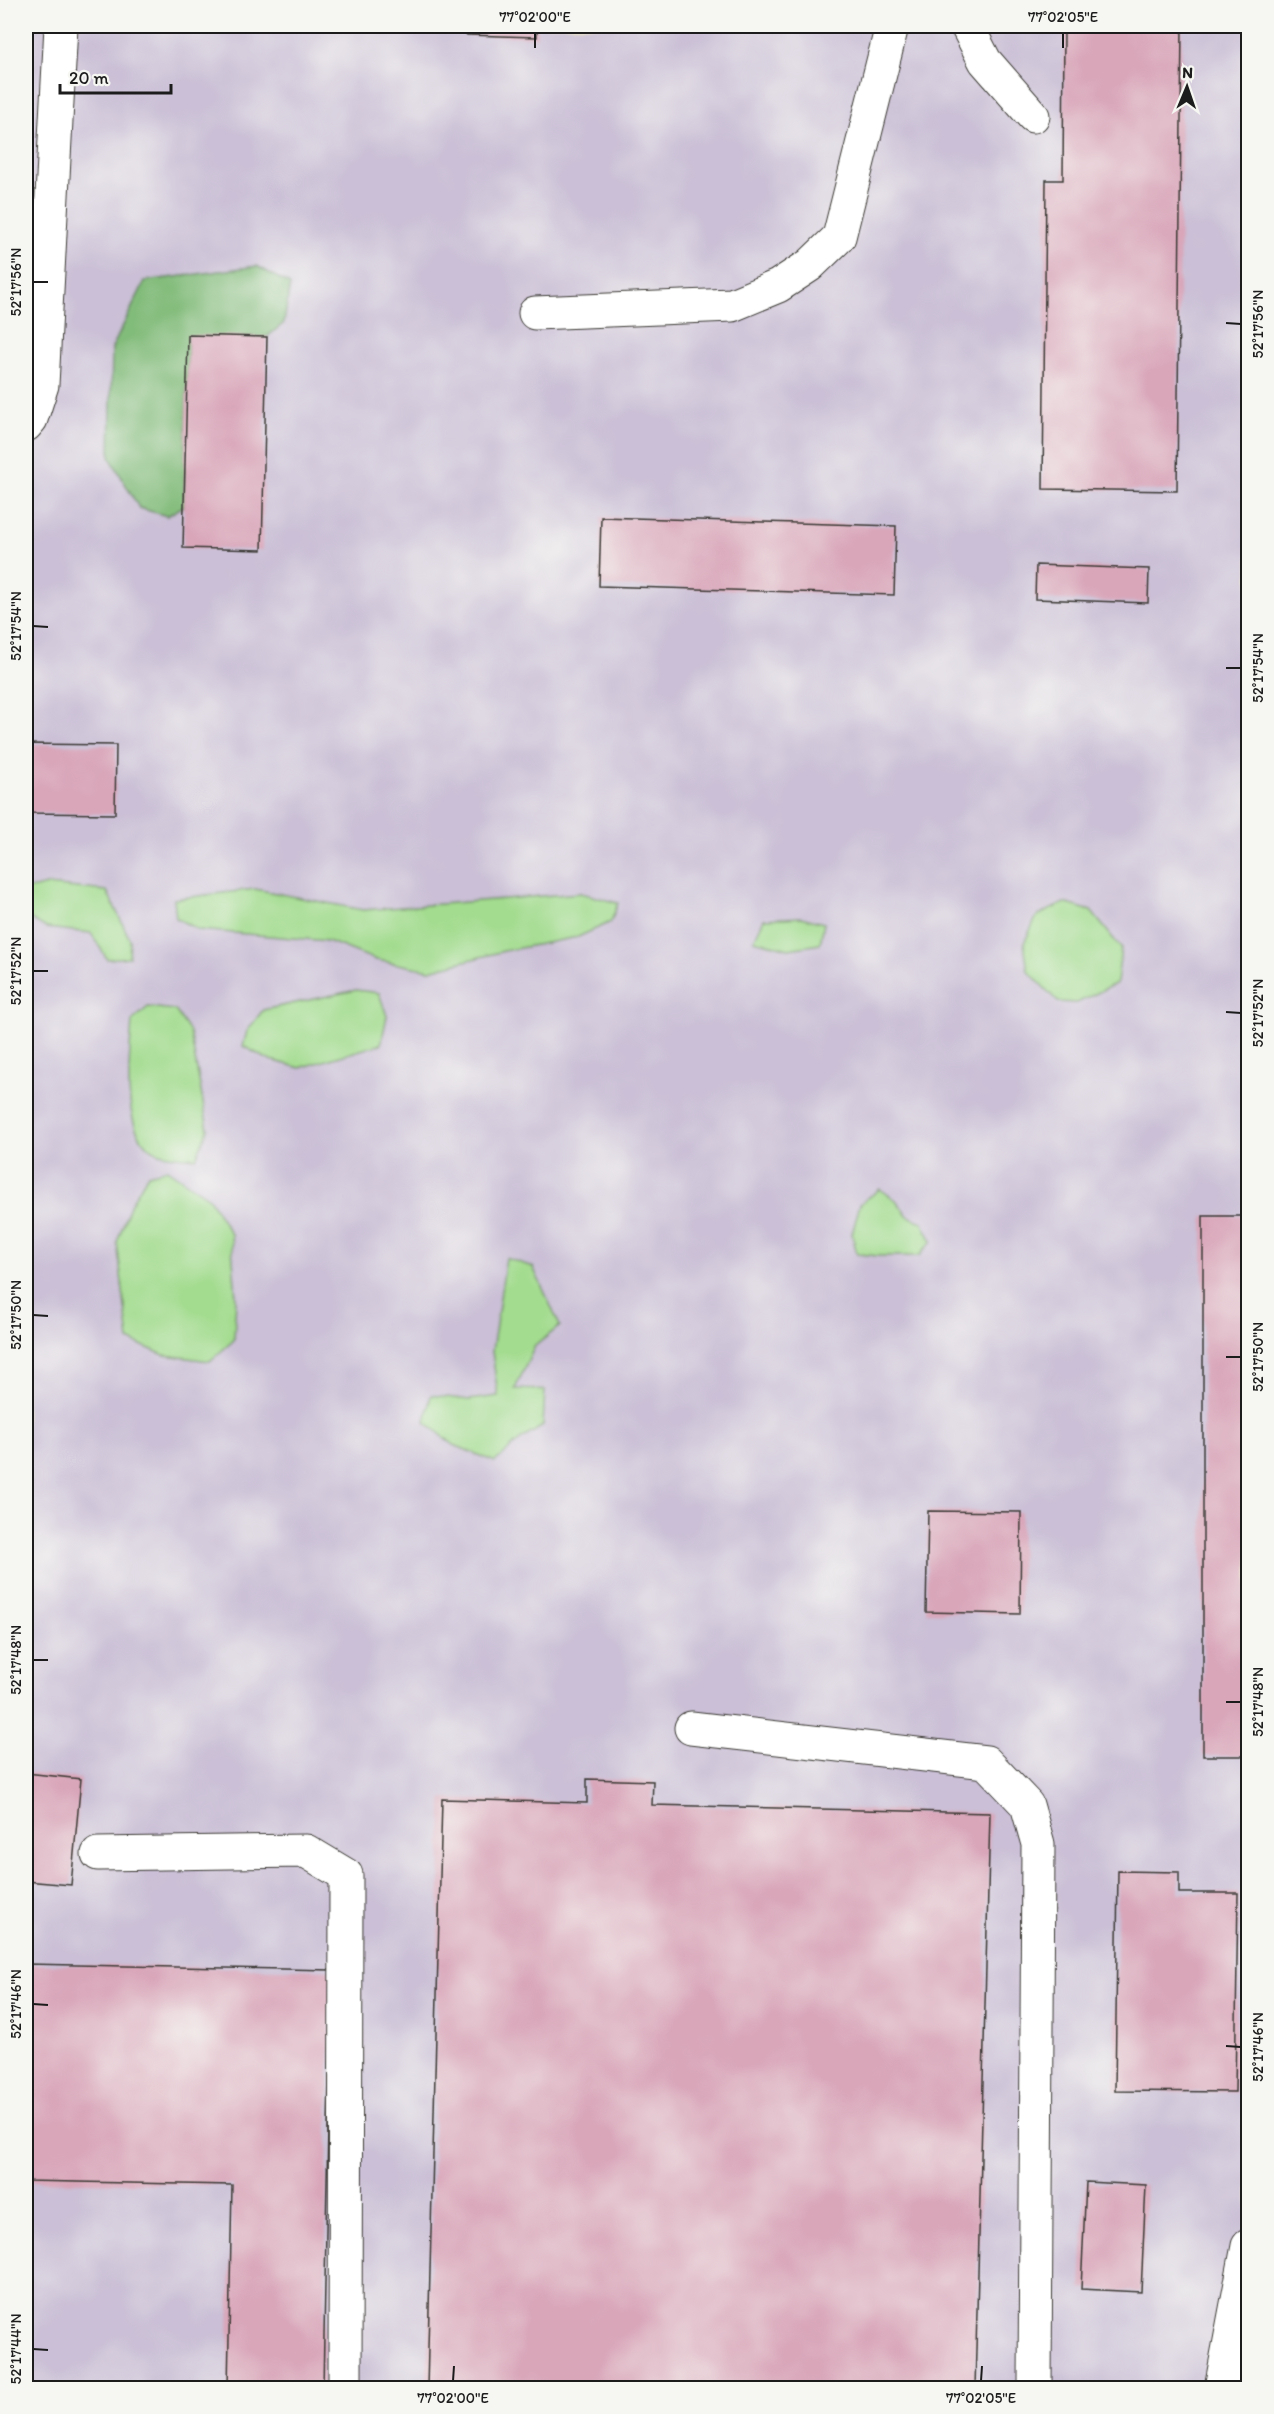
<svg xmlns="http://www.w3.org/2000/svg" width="1274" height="2414" viewBox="0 0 1274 2414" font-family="Itim,sans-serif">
<rect width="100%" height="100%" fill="#f6f6f2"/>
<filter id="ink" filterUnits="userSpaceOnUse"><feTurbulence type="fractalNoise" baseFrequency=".0167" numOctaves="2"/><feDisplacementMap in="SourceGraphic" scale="12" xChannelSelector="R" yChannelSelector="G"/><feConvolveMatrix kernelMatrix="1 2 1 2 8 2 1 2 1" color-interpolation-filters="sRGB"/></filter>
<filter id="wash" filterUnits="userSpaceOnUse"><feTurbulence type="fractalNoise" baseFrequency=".008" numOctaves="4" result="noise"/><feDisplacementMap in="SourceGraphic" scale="24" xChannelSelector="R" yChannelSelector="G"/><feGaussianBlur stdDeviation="1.35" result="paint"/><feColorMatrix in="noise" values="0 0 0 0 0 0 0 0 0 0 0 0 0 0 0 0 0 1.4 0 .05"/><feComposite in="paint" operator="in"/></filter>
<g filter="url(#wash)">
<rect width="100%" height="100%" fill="#e8e0bb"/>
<path fill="#cabfd6" d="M26 26H1248V2388H26Z"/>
<path fill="#a3dc8f" stroke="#607c56" stroke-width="1.5" d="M47 885 107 891 130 940 129 957 107 959 91 933 46 928 26 916V890Z
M255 889 363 910 581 893 618 903 611 922 578 937 504 951 430 970 376 960 328 941 198 930 176 918 174 899Z
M1064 903 1091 911 1121 948 1117 983 1077 1003 1058 1002 1028 971 1024 943 1037 916Z
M801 917 824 923 820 944 789 949 754 940 764 919Z
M356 990 379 993 387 1016 381 1044 300 1068 267 1059 243 1046 247 1031 263 1010Z
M148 1007 175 1010 190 1032 208 1129 196 1158C184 1156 166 1157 155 1151 119 1134 130 1055 132 1021Z
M167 1169 209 1198 231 1234 236 1298 234 1340 210 1361 164 1355 129 1340 117 1242 131 1203 148 1174Z
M880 1189 896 1200 908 1216 922 1222 932 1241 919 1256H878L857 1254 852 1234 860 1204Z
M506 1258 533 1267 560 1326 535 1346 515 1389 545 1390 543 1426 520 1440 495 1462 454 1445 425 1422 431 1395 469 1400 498 1396 492 1351Z"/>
<path fill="#82bc7a" stroke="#4f6c4b" stroke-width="1.5" d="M257 266 290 285 284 323 267 337 188 336 184 506 167 516 139 508 110 457 112 348 145 281Z"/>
<g id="blocks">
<path fill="#d9a6b9" d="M455 26H537V37L467 35Z
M1064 26H1182L1177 491 1043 489 1046 180H1063Z
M188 335 267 337 262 550 183 548Z
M601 517 896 526 894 595 599 586Z
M1036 565 1149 569 1148 603 1035 599Z
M26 744 116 745 115 814 26 813Z
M1203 1216H1248V1756H1203Z
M928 1511 1021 1512 1020 1614 926 1612Z
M26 1773 81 1779 71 1885 26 1881Z
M587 1779 653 1781 652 1805 990 1813 975 2388H427L442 1799 587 1803Z
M1118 1871 1179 1872V1893H1238L1235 2092 1115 2091Z
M26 1964 331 1970 323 2388H228L232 2185 26 2181Z
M1086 2182 1146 2185 1141 2292 1081 2289Z"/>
</g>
</g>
<g filter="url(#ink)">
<use href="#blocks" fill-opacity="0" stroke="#3b3934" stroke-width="1.5"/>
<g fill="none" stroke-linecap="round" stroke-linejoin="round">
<defs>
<path id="minor" d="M967 26 985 61 1033 116
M535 313 732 305 778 286 810 265 839 237 892 26
M26 425 31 419 42 385 61 26
M691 1728 986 1762 1027 1805 1038 1844 1035 2388
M98 1854 306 1851 346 1875 345 2388
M1221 2388 1248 2246"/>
</defs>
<use href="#minor" stroke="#3b3934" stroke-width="35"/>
<use href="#minor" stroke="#fff" stroke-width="33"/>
</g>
</g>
<path fill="none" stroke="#1c1c1c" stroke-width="2" d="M535 48V33M1063 48V33M33 282H48M1226 323 1241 324M33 626 48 627M1226 668H1241M33 971H48M1226 1012 1241 1013M33 1315 48 1316M1226 1357H1241M33 1660H48M1226 1702H1241M33 2004 48 2005M1226 2046 1241 2047M33 2349 48 2350M453 2381 454 2366M981 2381 982 2366"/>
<rect width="1274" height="2414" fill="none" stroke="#f6f6f2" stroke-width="66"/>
<g transform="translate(1187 87) rotate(2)" stroke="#f6f6f2" stroke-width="4.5" paint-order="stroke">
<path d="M0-4.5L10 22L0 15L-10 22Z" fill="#1c1c1c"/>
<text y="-9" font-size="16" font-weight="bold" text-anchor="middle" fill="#1c1c1c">N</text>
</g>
<path d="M60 84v9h111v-9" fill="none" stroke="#1c1c1c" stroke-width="3"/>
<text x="69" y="84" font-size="18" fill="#1c1c1c" stroke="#f6f6f2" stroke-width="4.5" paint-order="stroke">20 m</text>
<rect x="33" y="33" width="1208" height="2348" fill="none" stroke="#1c1c1c" stroke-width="2"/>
<g font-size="15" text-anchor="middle" fill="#1c1c1c">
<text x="535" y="22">77°02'00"E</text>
<text x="1063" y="22">77°02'05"E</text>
<text transform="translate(16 282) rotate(-90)" y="5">52°17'56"N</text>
<text transform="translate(1258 324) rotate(-90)" y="5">52°17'56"N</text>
<text transform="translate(16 626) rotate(-90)" y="5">52°17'54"N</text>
<text transform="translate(1258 668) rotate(-90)" y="5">52°17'54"N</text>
<text transform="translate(16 971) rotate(-90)" y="5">52°17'52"N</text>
<text transform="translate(1258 1013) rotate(-90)" y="5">52°17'52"N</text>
<text transform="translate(16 1315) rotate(-90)" y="5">52°17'50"N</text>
<text transform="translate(1258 1357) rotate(-90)" y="5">52°17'50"N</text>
<text transform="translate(16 1660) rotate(-90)" y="5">52°17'48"N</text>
<text transform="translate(1258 1702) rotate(-90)" y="5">52°17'48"N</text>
<text transform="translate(16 2004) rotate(-90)" y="5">52°17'46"N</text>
<text transform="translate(1258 2047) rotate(-90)" y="5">52°17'46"N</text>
<text transform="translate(16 2349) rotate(-90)" y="5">52°17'44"N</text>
<text x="453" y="2403">77°02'00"E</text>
<text x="981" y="2403">77°02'05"E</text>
</g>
</svg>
